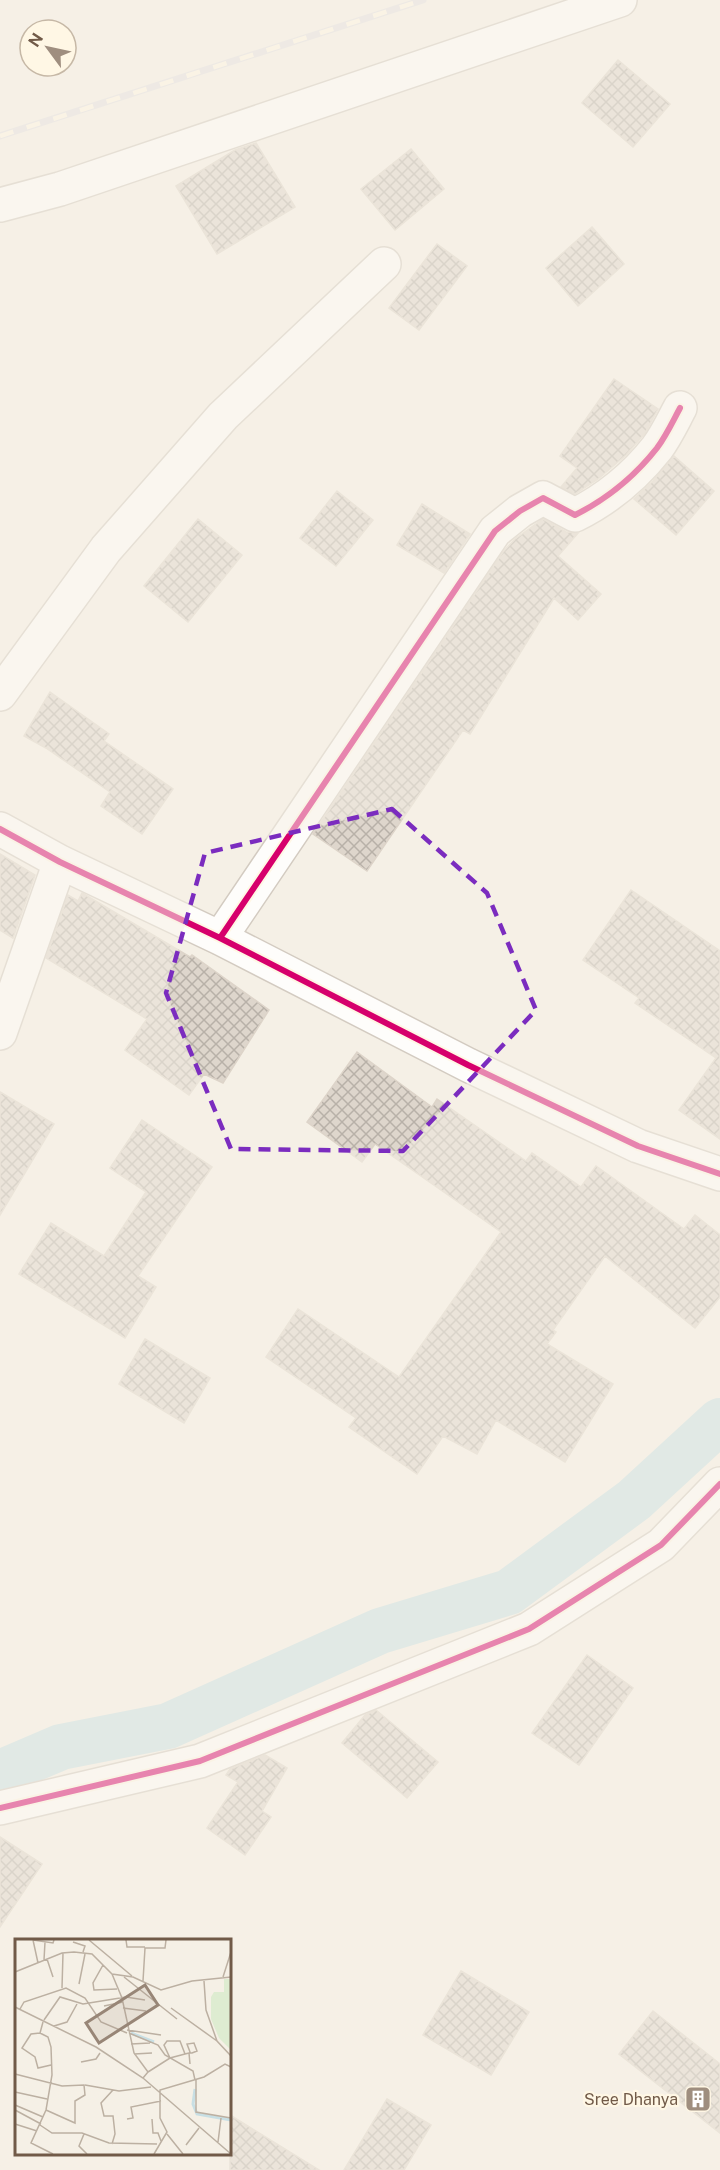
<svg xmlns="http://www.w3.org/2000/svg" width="720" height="2170" viewBox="0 0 720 2170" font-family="'Public Sans',sans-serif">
<defs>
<pattern id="building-cross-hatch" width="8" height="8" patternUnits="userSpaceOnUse" patternTransform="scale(1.5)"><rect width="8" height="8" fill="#ded6cc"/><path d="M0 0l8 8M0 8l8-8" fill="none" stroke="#b8b1a8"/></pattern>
</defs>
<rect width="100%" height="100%" fill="#f5f0e6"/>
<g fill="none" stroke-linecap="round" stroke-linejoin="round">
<path stroke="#c8dfe4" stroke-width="46" d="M0 1773 61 1747 168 1726 380 1631 509 1592 634 1500 720 1421"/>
</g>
<path fill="url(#building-cross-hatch)" stroke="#ddd4c9" stroke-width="1.5" d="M618 60 670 104 633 147 582 103Z
M256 143 295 207 217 254 176 186 235 150Z
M411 149 444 189 395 230 361 189Z
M592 227 624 264 578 306 546 268Z
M437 244 467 266 419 330 389 308Z
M614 379 658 409 645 433 626 455 598 479 575 494 561 487 577 468 560 456Z
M674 456 714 491 676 535 634 499 653 481Z
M337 491 373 520 336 566 300 538Z
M422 504 470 534 444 573 397 545Z
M198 519 242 555 188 622 144 586Z
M543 519 566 532 578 533 558 556 601 594 578 620 554 598 470 734 463 730 367 871 313 834 503 552 515 539Z
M50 692 109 734 104 741 173 789 142 834 101 806 110 792 46 748 24 736Z
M0 854 35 875 13 938 0 930Z
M631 890 720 951V1139L679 1110 716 1058 635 1003 639 998 583 960Z
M82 893 190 957 192 955 269 1010 223 1083 204 1074 189 1095 125 1050 147 1019 46 958 68 895 78 901Z
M357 1052 432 1107 437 1099 526 1161 532 1153 581 1187 596 1166 684 1229 695 1215 720 1235V1297L695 1328 605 1256 553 1330 556 1332 547 1344 613 1384 565 1462 496 1420 477 1454 443 1436 417 1474 349 1427 356 1418 266 1357 298 1309 399 1377 501 1232 375 1144 362 1162 307 1122Z
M0 1092 54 1124 0 1215Z
M142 1120 212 1167 138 1276 156 1287 125 1338 19 1274 51 1223 104 1256 146 1192 110 1168Z
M145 1339 210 1378 184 1423 119 1384Z
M587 1655 633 1688 579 1765 532 1733Z
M376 1710 438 1762 407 1798 342 1743 365 1715Z
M265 1755 287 1768 262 1811 271 1817 245 1855 207 1828 238 1782 226 1775 230 1769Z
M0 1837 42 1864 0 1927Z
M461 1971 529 2012 491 2075 423 2035Z
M653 2011 720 2064V2133L619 2054Z
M387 2099 431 2125 404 2170H344Z
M230 2115 319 2170H230Z"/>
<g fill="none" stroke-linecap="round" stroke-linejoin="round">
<defs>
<path id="minor" d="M0 205 60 189 620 0
M0 694 106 549 223 416 384 264
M0 829 60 862 220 938 468 1065 638 1146 720 1174
M220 938 495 531 520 511 543 498 575 515C607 499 635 476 657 448 666 436 673 421 680 408
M0 1033 60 862
M0 1808 200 1761 529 1629 661 1545 720 1484"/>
</defs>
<use href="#minor" stroke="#d3cbc1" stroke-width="36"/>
<use href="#minor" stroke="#fefdfb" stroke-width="33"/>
<defs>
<path id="rail" d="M0 136 423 0"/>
</defs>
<use href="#rail" stroke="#e4e1e3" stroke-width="7"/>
<use href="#rail" stroke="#fff7e5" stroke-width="4.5" stroke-dasharray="14" stroke-linecap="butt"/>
<defs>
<path id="cycleway" d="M0 829 60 862 220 938 468 1065 638 1146 720 1174
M220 938 495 531 520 511 543 498 575 515C607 499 635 476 657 448 666 436 673 421 680 408
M0 1808 200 1761 529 1629 661 1545 720 1484"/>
</defs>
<use href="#cycleway" stroke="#fff7e5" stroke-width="10"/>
<use href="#cycleway" stroke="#d6006c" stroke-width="6"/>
</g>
<path d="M0 0H720V2170H0ZM392 809 487 893 536 1010 403 1151 231 1149 166 993 205 853Z" fill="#f5f0e6" fill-opacity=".55" fill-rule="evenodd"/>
<path fill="none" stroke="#7b2cbf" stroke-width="4.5" stroke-dasharray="12 8" stroke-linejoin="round" d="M392 809 487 893 536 1010 403 1151 231 1149 166 993 205 853Z"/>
<defs>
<symbol id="building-square" viewBox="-11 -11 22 22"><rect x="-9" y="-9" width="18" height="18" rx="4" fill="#9f8e7f" stroke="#fff7e5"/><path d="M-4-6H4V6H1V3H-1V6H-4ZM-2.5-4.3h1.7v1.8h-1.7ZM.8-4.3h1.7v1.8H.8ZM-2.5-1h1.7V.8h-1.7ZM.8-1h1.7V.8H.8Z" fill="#fff"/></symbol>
</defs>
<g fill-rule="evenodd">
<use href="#building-square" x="683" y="2084" width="30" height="30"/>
</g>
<g text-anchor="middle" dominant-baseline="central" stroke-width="4.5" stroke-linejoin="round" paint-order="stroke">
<g font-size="16" fill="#715a48" stroke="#fff7e5" text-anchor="end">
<text x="678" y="2099">Sree Dhanya</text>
</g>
</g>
<g transform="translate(15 1939)">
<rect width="216" height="216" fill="#f5f0e6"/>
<path d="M209 40H216V111L204 99 196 80V58L199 53H209Z" fill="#deecd1"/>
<path fill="none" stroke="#c8dfe4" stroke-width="3" d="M116 94 139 103M180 150 178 165 182 175 216 181"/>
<path fill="none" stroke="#bcb0a2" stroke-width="1.5" d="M18 1 38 4 39 1M18 1 23 24M74 1 117 37M111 1 112 8H130M58 3 70 7 68 13M32 20 38 38M29 21 30 3M88 26 78 44 79 51 102 50M0 33 47 14 59 13 77 15 97 35 118 38 146 51 177 42 216 38M97 35 107 59 119 114 133 133 128 139M109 38 162 80M208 38 216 13M128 42 130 9H150L151 1M189 42 191 71 202 102 216 117M64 45 70 15M47 49 48 14M89 67 108 63M0 68 81 108 128 139 216 215M108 69 131 72M156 69 202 102M5 70 9 63 51 49 70 59 86 83 112 94M29 81 45 58 68 65 111 58 130 61M28 83 25 94 33 98 36 108 37 136 31 171 16 204 38 215M39 87 52 83 62 65M112 91 146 96M25 94 16 95 7 109 20 118 23 129 36 126M114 94 143 106 150 116 178 132 180 141M116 105 135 104M119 115 137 114M155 119 149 106 152 102H165L170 115M66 123 81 120 85 114M133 133 155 119 170 115 174 114H177L182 112 179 104 172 105 175 113 174 114 175 125M0 135 47 147 69 146 70 156 60 162V184L31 171M181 141V173L216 179M70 146 104 152 136 148M0 153 32 160M145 162V151L189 138 210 125 216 128M0 166 28 178M0 171 26 185M112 180 118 179 116 168 146 162M137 180 138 194H143L146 202M0 185 22 192M25 186 37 194H67L94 204 142 205M69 195 64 207 72 215M152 195 168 215M203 203 206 179M97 205 100 195 98 177H89L86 164 98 151M171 206 184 189M139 215 152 193 145 179V162"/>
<path fill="#988677" fill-opacity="0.15" stroke="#988677" stroke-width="3" d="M130 46 143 66 84 104 71 84Z"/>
<rect width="216" height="216" fill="none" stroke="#715a48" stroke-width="3"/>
</g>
<g transform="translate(48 48) rotate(303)"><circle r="28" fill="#fff7e5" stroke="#c6b8a6" stroke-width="1.5"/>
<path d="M0-4.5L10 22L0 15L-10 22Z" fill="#9f8e7f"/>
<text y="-9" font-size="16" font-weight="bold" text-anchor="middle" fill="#715a48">N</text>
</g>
</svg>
